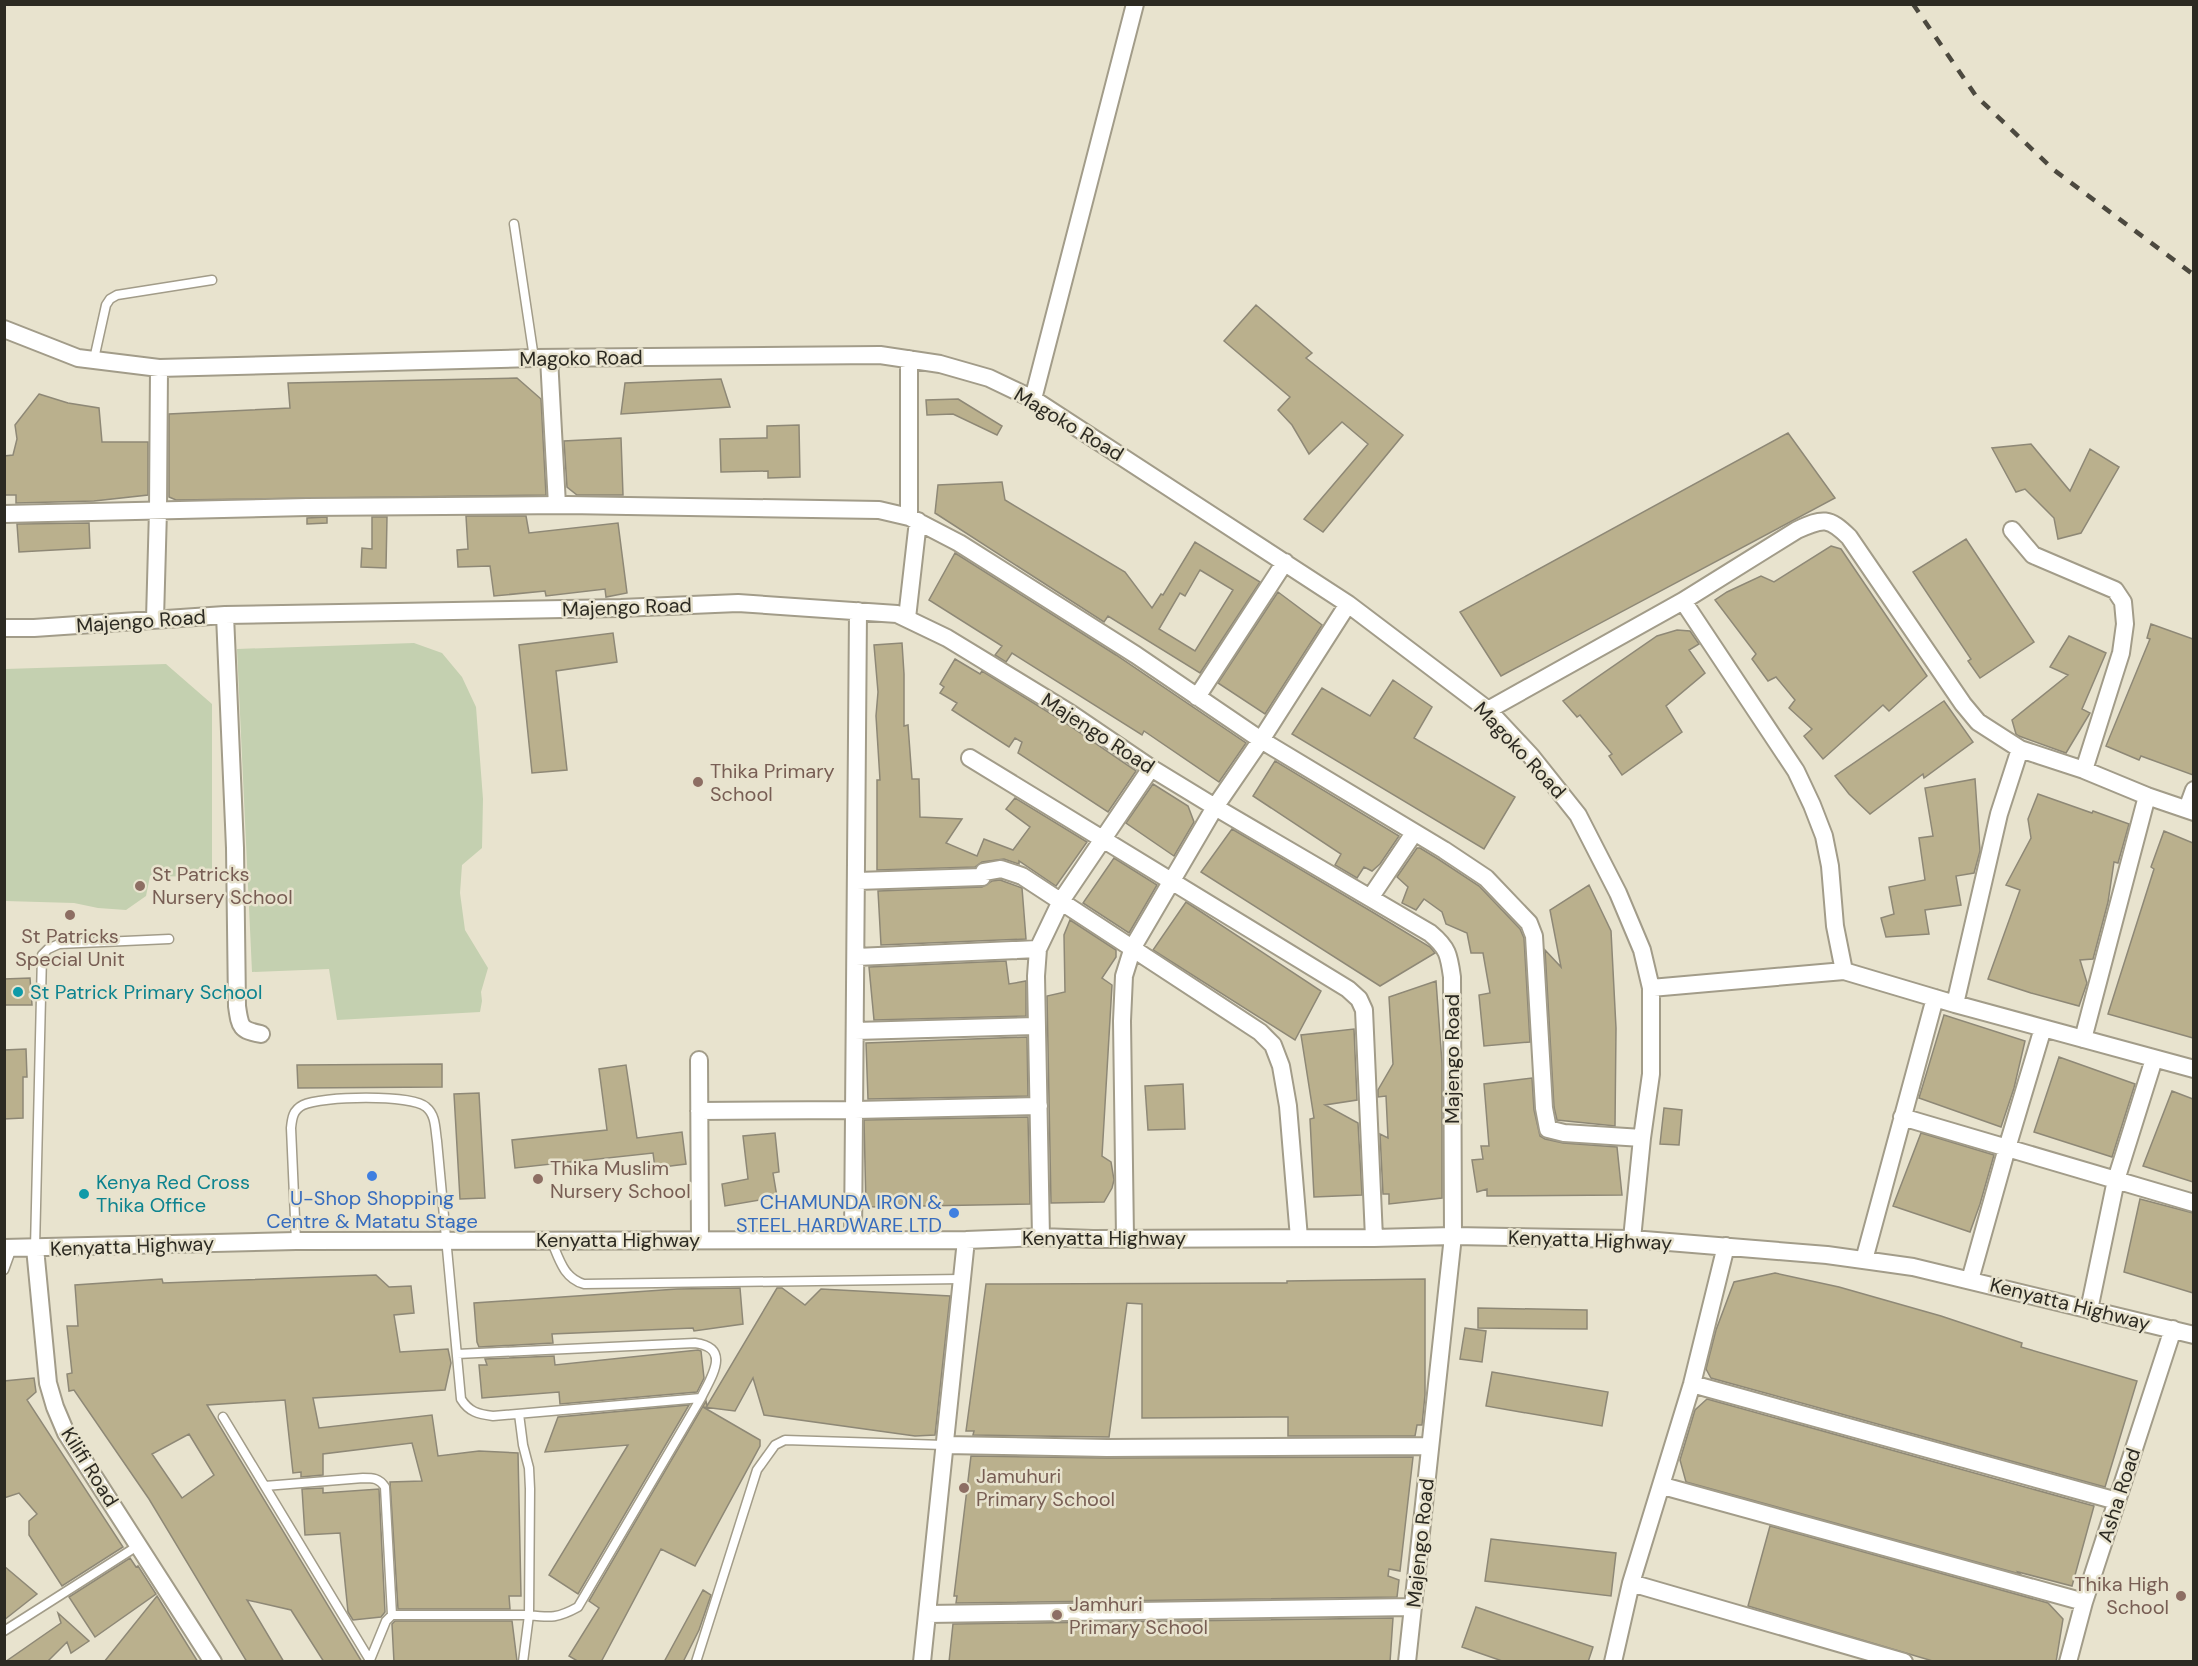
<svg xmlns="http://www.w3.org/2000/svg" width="2198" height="1666" viewBox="0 0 2198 1666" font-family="'DM Sans',sans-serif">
<rect width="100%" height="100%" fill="#e8e3ce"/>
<path fill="#c4d0b0" d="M414 643 442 653 462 677 476 707 483 799 482 848 462 865 460 893 465 930 488 968 481 992 482 1001 480 1012 337 1020 329 969 252 972 237 649Z
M166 664 212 704V877L150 876 146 896 126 910 98 908 74 903 5 901V669Z"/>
<path fill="#bab08d" stroke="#8e8876" stroke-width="1.5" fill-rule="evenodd" d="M1256 305 1312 353 1306 358 1403 435 1323 532 1304 519 1368 444 1342 422 1309 454 1292 425 1278 410 1290 397 1224 341Z
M517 378 541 399 546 495 176 500 169 497V414L290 408 288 383Z
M721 379 730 407 621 414 625 383Z
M39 394 68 403 99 408 102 442H148V495L94 501 16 503V495H4V456L13 455 17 439 15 425Z
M958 399 1002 426 997 435 953 414 927 415 926 400Z
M799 425 800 477 768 478V471L721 472 720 439 767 438V426Z
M1788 433 1835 498 1501 676 1460 612Z
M621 438 623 495H577L567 487 564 441Z
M2031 444 2070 491 2090 449 2119 467 2081 533 2058 539 2054 518 2025 489 2016 492 1992 448Z
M1002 482 1005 500 1125 572 1152 608 1161 594 1163 595 1195 542 1260 582 1200 673 1108 616 1104 622 935 513 938 485ZM1200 570 1233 590 1195 651 1159 629 1180 593 1185 596Z
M466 516H526L529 533 618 523 627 593 606 597 605 589 546 596 545 591 494 596 490 566 458 567 457 550 468 549Z
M327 517V523L307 524V518Z
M372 517H387L386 568 361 567 362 548 372 549Z
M89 523 90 548 19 552 17 524Z
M1966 539 2034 642 1980 678 1968 661 1971 659 1913 572Z
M1831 546 1841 549 1927 676 1889 711 1883 705 1823 759 1804 736 1812 729 1789 708 1795 700 1776 677 1768 681 1752 659 1756 654 1715 600 1727 592 1761 576 1774 582Z
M955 553 1116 655 1246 743 1219 782 1144 731 1142 735 1012 653 1006 662 995 655 1002 646 929 600Z
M1278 592 1322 625 1265 714 1218 683Z
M2151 624 2193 639V775L2141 756 2139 760 2106 746 2150 639 2147 638Z
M1677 630 1690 631 1699 644 1689 650 1705 673 1666 706 1682 732 1622 775 1609 756 1612 754 1580 715 1577 717 1563 701 1657 636Z
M613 633 617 662 556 671 567 770 532 773 519 645Z
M2069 636 2106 653 2082 709 2090 713 2066 753 2019 736 2016 734 2012 720 2068 675 2050 667Z
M902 643 904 674V726L908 725 912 779H919L920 817 962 819 946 843 977 856 984 839 1013 850 1030 827 1006 809 1015 798 1087 842 1056 886 1019 861V864L1004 859 982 862 975 867 877 870V780H880L876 716 878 692 874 645Z
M955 659 980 674 982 671 1064 722 1136 771 1108 812 1018 753 1022 742 1015 738 1009 747 952 710 957 703 940 693 944 687 940 684Z
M1393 680 1432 707 1414 738 1515 797 1484 849 1292 734 1322 688 1370 716Z
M1944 701 1973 742 1924 778 1923 774 1870 814 1849 794 1835 776Z
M1275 761 1399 836 1380 864 1372 871 1364 867 1357 878 1335 865 1341 854 1253 796Z
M1975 779 1980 851 1974 873 1956 876 1961 905 1925 910 1929 934 1886 937 1881 918 1894 914 1889 887 1925 880 1919 838 1933 836 1925 788Z
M1153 784 1188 806 1194 822 1174 856 1126 823Z
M2038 794 2092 813 2093 811 2129 824 2118 863 2114 862 2108 902 2093 959 2080 960 2087 983 2079 1006 2031 993 1988 979 2020 890 2006 885 2031 838 2028 819Z
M1232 829 1374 913 1430 947 1435 953 1380 986 1201 872Z
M2164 831 2193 843V1038L2108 1014 2154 869 2151 867Z
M1417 848H1420L1438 859 1479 886 1520 929 1524 938 1530 1042 1484 1046 1479 995 1490 993 1483 953H1471L1467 933 1446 924 1442 912 1424 899 1416 910 1402 903 1408 887 1397 877Z
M1114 858 1157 885 1129 933 1083 903Z
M1000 880 1022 888 1026 939 881 945 878 891 982 887 992 881Z
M1589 885 1611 931 1616 1028 1615 1126 1557 1120 1554 1107 1545 950 1561 967 1550 910Z
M1186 902 1321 991 1295 1040 1153 950Z
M1070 920 1116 950V957L1102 978 1112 985 1102 1156 1111 1162 1114 1180 1112 1188 1104 1202 1051 1203 1047 996 1065 992 1064 935Z
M1006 961 1009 984 1026 981V1016L874 1020 869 967Z
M30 978 32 1005H4V979Z
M1436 981 1442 1063V1198L1389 1204V1194H1383L1380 1134 1388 1138 1386 1096 1378 1097V1090L1393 1064 1389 997Z
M1944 1015 2025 1041 2014 1088 2001 1127 1919 1098Z
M1354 1029 1357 1100 1325 1105 1358 1123 1362 1195 1314 1197 1310 1119 1314 1118 1301 1035Z
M1027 1037 1028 1096 868 1099 866 1043Z
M26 1049 27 1077H23V1118L4 1119V1050Z
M2059 1057 2135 1084 2112 1157 2034 1132Z
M442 1064V1087L298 1088 297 1065Z
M626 1065 637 1138 682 1132 686 1164 655 1168 653 1153 515 1168 512 1140 607 1130 599 1069Z
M1532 1078 1534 1110 1540 1136 1545 1139 1563 1143 1617 1147 1622 1195 1487 1196V1189L1477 1192 1472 1160 1483 1159 1481 1146H1489L1484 1084Z
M1183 1084 1185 1129 1148 1130 1145 1086Z
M2172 1091 2193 1099V1182L2143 1166Z
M479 1093 485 1198 460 1199 454 1094Z
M1664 1108 1682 1110 1679 1145 1660 1144Z
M1028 1117 1030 1204 866 1207 864 1120Z
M775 1133 779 1172 773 1173 777 1197 725 1206 722 1184 748 1179 743 1136Z
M1921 1133 1994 1155 1980 1204 1970 1232 1893 1206Z
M2140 1199 2193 1213V1293L2124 1272Z
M1775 1273 1839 1287 1941 1316 2022 1343 2021 1347 2137 1381 2105 1487 1711 1378 1706 1369 1716 1330 1734 1282Z
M376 1275 389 1287 411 1286 414 1313 394 1315 400 1352 448 1349 451 1363 445 1390 313 1398 319 1428 432 1415 438 1456 479 1451 518 1453 521 1596H509L510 1609H398L390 1482 422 1481 412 1443 323 1454V1475L301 1477V1472L293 1473 285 1400 207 1405 362 1662H324L291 1610 247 1600 284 1662H247L149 1499 74 1390 69 1391 67 1374 72 1373 67 1326H78L75 1285 162 1279 163 1283ZM189 1434 214 1475 182 1498 152 1454Z
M1425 1279V1395L1422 1425H1417L1415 1436H1288V1417L1142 1418V1304L1127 1303 1109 1437 973 1435 974 1431H966L986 1284 1287 1283V1281Z
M740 1288 743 1324 694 1331 693 1328 552 1334 553 1343 479 1347 477 1342 474 1303 677 1289Z
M777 1288H782L805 1305 821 1289 950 1296 935 1435 915 1436 764 1415 753 1378 735 1411 703 1407 760 1440V1446L695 1566 661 1549 601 1662H579L569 1656 599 1608 589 1601 706 1401 707 1406Z
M1478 1308 1587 1310V1329L1478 1328Z
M1465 1328 1486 1331 1482 1362 1460 1359Z
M698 1350 701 1351 704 1378 697 1392 560 1404 559 1392 482 1398 479 1365H487L485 1359 554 1356 555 1365Z
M1492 1372 1608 1392 1602 1426 1486 1406Z
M34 1378 36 1392 27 1400 123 1547 62 1586 29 1535V1521L37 1514 19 1493 4 1498V1381Z
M1707 1399 2094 1506 2072 1586 2018 1572 2020 1574 1686 1482 1680 1460 1695 1410Z
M689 1405 578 1594 549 1575 628 1445 545 1452 558 1417Z
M971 1456 1107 1458 1413 1457 1400 1571 1389 1569 1388 1576 1399 1580 1397 1597 956 1603 957 1596H954Z
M323 1488V1493L379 1489 385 1612 381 1617 353 1620 348 1612 340 1533 305 1535 302 1489Z
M1770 1526 2048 1603 2063 1619 2056 1662H1936L1748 1606Z
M1491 1539 1616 1553 1611 1596 1485 1581Z
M130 1558 136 1567 138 1566 156 1594 95 1637 69 1597Z
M4 1566 37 1594 4 1620Z
M703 1590 711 1595 699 1630 683 1662H664Z
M157 1596 198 1662H104Z
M1476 1607 1593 1647 1588 1662H1505L1462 1647Z
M58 1613 89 1641 71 1653 67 1642 47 1662H5L61 1623Z
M1393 1618 1390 1662H949L953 1624Z
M395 1621H512L517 1661 394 1662 392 1624Z"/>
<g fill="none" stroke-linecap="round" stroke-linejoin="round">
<defs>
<path id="service" d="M514 224 534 358
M94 359 106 305 110 299 117 295 212 280
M551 1240C559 1258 563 1278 584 1284L962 1279
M296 1241 291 1128C292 1118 293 1110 303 1105 321 1096 412 1094 426 1107 436 1115 435 1129 437 1141L461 1399C469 1412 478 1414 493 1416L701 1398 578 1607C558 1618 551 1618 529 1615H392L386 1621 370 1660
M35 1248 42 955 48 949 59 944 169 939
M4 1270 12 1248
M457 1354 695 1343C732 1348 711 1377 701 1398
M519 1414 523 1445 529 1468 530 1489 529 1615 523 1662
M223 1417 371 1662
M265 1486 363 1478C373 1478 379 1478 385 1487L392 1615
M4 1631 139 1545
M696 1662 757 1470 775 1445 785 1440 944 1445"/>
<path id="minor" d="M4 329 78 358 159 368 534 358 880 355 940 364 989 378 1033 399 1348 604 1488 710 1531 756 1578 815 1618 893 1642 950 1651 988V1074L1642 1138 1632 1239
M549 358 557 505
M909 359V517
M1033 399 1135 4
M4 514 307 507 567 505 879 510 909 517 959 543 1136 655 1261 740 1444 850 1486 878 1529 923 1534 936 1544 1108 1548 1129 1564 1133 1642 1138
M2012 530 2033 555 2115 590 2123 602 2125 624 2121 653 2084 770
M1683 601 1796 771 1812 805 1824 836 1830 866 1835 926 1844 971 1955 1004 2194 1069
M225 615 235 848 237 1006C240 1027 240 1030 261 1034
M907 618 918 521
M155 619 158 510 159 368
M4 628H34L225 615 621 608 738 603 897 614 947 638 1070 713 1151 768 1215 807 1430 933C1448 948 1449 955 1452 977L1453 1236 1407 1662
M1197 697 1285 562
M1488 710 1683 601 1797 530C1823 518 1829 517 1849 537L1963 704 1978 722 2020 749 2084 770 2147 796 2194 812
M970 758 1348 989 1359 999 1364 1010 1374 1238
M2187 809 2194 790
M857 881 982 877 984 872 1001 869 1022 876 1260 1032 1273 1045 1281 1066 1288 1106 1299 1238
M1370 898 1414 833
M856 957 1038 949
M1651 988 1844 971
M1955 1004 1999 814 2020 749
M855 1031 1037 1026
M2083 1039 2147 796
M699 1060 700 1240
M699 1111 855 1110 1039 1106
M1902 1117 2194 1203
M1041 1237 1036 976 1038 949 1061 901 1151 768
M1125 1238 1122 1021 1124 976 1133 947 1215 807 1261 740 1348 604
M853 1240 858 611
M4 1248 296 1241 966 1240 1041 1237 1093 1239 1374 1238 1453 1236 1632 1239 1827 1255 1913 1267 2194 1335
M35 1248 48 1383 55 1407 66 1433 213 1662
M1864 1260 1935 998
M1970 1280 2007 1148 2043 1028
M2089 1310 2116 1180 2154 1059
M1692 1384 2117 1501
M944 1445 1107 1448 1430 1446
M1663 1486 2084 1602
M1631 1583 1904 1662
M927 1614 1413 1607
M922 1662 966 1240
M1613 1662 1631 1583 1692 1384 1726 1246
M2068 1662 2084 1602 2173 1329"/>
</defs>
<use href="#service" stroke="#a29c89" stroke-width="11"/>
<use href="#minor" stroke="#a29c89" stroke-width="20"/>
<use href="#service" stroke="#fff" stroke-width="8"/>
<use href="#minor" stroke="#fff" stroke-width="16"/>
<path stroke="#4c493f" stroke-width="4.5" stroke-dasharray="10 10" stroke-linecap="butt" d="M1913 4 1976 96 2054 170 2194 275"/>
</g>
<g fill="#8d6e63" stroke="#e8e3ce" stroke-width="2">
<circle cx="698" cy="782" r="6"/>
<circle cx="140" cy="886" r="6"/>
<circle cx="70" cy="915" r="6"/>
<circle cx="538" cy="1179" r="6"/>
<circle cx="964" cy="1488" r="6"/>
<circle cx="2181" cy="1596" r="6"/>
<circle cx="1057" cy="1615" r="6"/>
</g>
<g fill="#0f9aa8" stroke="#e8e3ce" stroke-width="2">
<circle cx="18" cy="992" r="6"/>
<circle cx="84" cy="1194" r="6"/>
</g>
<g fill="#3f7fe0" stroke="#e8e3ce" stroke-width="2">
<circle cx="372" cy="1176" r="6"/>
<circle cx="954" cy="1213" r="6"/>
</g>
<g text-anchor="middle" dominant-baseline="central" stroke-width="5" stroke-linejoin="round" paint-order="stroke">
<g font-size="20" fill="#2c2a22" stroke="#e8e3ce">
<text transform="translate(581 358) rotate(-1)">Magoko Road</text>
<text transform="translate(1069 424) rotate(31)">Magoko Road</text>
<text transform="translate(627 607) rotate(-2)">Majengo Road</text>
<text transform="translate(141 621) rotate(-4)">Majengo Road</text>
<text transform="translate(1098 733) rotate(33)">Majengo Road</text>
<text transform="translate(1520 750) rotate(47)">Magoko Road</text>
<text transform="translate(1452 1059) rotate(-90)">Majengo Road</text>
<text x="1104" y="1238">Kenyatta Highway</text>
<text x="618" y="1240">Kenyatta Highway</text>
<text transform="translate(1590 1240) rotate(2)">Kenyatta Highway</text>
<text transform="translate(132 1246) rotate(-2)">Kenyatta Highway</text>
<text transform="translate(2070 1304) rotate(14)">Kenyatta Highway</text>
<text transform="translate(90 1467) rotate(58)">Kilifi Road</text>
<text transform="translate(2119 1495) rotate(-72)">Asha Road</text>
<text transform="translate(1420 1543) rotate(-84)">Majengo Road</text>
</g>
<g font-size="20" fill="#785e54" stroke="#e8e3ce" text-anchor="start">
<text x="710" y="771">Thika Primary<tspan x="710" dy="23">School</tspan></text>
<text x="152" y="874">St Patricks<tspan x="152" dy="23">Nursery School</tspan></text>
<text x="70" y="936" text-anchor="middle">St Patricks<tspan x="70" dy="23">Special Unit</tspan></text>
<text x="550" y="1168">Thika Muslim<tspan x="550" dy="23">Nursery School</tspan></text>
<text x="976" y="1476">Jamuhuri<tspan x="976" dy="23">Primary School</tspan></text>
<text x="2169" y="1584" text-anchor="end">Thika High<tspan x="2169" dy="23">School</tspan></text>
<text x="1069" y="1604">Jamhuri<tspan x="1069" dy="23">Primary School</tspan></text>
</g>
<g font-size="20" fill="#0d838f" stroke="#e8e3ce" text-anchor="start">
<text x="30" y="992">St Patrick Primary School</text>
<text x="96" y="1182">Kenya Red Cross<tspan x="96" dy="23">Thika Office</tspan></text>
</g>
<g font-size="20" fill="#366cbe" stroke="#e8e3ce">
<text x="372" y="1198">U-Shop Shopping<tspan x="372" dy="23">Centre &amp; Matatu Stage</tspan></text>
<text x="942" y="1202" text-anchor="end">CHAMUNDA IRON &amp;<tspan x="942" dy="23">STEEL HARDWARE LTD</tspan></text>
</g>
</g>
<rect width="2198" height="1666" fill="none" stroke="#2c2a22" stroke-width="12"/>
</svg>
